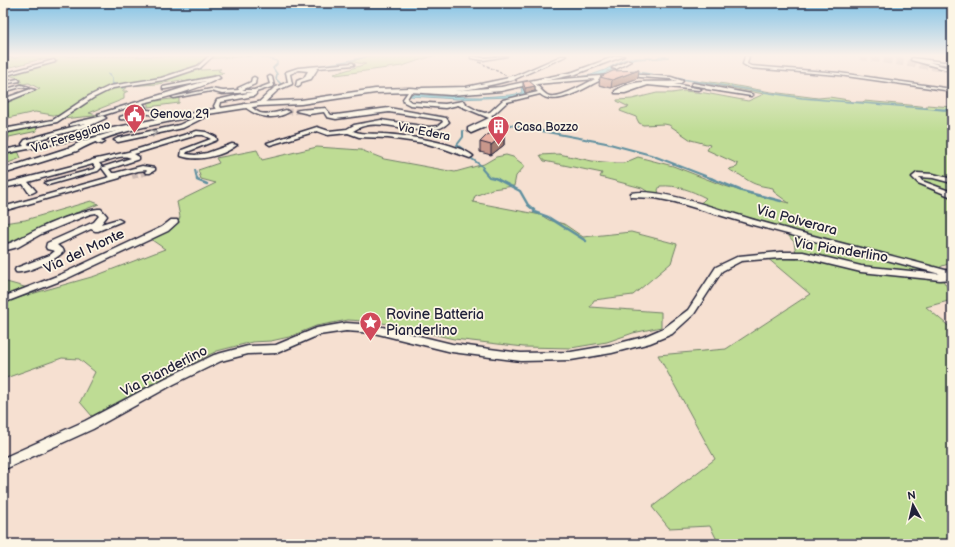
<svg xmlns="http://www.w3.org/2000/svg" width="955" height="547" viewBox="0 0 955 547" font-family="'Balsamiq Sans',sans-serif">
<rect width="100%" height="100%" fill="#f6e0d1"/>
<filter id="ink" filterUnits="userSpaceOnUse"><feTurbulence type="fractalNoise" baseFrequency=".025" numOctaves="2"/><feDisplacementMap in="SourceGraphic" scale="8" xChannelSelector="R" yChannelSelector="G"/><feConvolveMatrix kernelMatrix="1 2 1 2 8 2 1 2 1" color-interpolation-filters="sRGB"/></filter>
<g filter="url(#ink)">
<path fill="#bedc94" stroke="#707f68" d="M8 56H13L9 57 15 58 23 56H251L205 59 188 72 202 67 201 70 221 69 218 71 224 73 184 82 181 80 158 84 128 86 122 91H128L124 93V99L89 113 97 115 93 116 62 119 65 117 35 112 8 118 6 102 40 89 29 83 23 84 15 81 22 79 8 75 58 61 42 59 3 69V57Z
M367 56H433L402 66 336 75 334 74 366 64 351 62Z
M702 81 726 84 771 92 818 98 829 97 849 100 851 102H863L864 101 920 106 927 107V105L952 107V180L923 174H914L912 176 918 182 952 196V263L942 266 936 270 952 294V300L926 307 952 329V544H719L710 526 669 528 652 507 715 459 658 355 726 349 810 294 766 257 797 259 794 242 780 226 695 204 702 202 706 198C690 190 678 185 660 186L658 190 659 194 650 193 642 188 600 177 602 173 544 161 540 155 559 154 592 161 617 163H624L638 157 673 166 722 185 754 195 789 203 774 192 773 188C756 185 754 185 740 175 736 173 732 172 729 169L737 167 738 164 707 150 710 145 691 140 669 125 664 124 643 125 639 123 636 117 620 111 621 109 629 107 617 101V100L632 99 657 93H672L684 91 705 93 748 101 764 94 699 82Z
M179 98V103L148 107V102Z
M31 126H36L37 131 9 137 8 142 3 143V132Z
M317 147 361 150 384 159 455 172 484 164 496 157 506 155 513 157 524 165V167L516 176 514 186 492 189 475 196 473 202 541 215 549 220 564 224 583 237 631 232 677 244 671 263 633 295 594 300 590 307 661 312V327L633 333 607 342 571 348 524 347 454 339 378 322 348 320 316 326 289 337 271 341 252 342 217 351 164 377 92 416 80 402 95 372 79 359 62 358 3 379V302L95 276 165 249 149 238 178 221 180 217 177 202 216 183 201 179 198 170 219 163 216 158 257 150 262 160Z
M18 151 21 158 3 165V153Z
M920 176H926L952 183V193L921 181 918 178Z
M91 201 99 204 45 225 15 242 8 243C4 238 3 230 3 223L25 220Z
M3 281 28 288 3 298Z"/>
<path fill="#88d8e2" stroke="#5f8f9f" d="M660 56 669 57C655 60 641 57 627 61 617 64 610 72 602 75L572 80 569 78 591 75 605 70 623 60 630 58H657Z
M521 87H522L524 91 530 92 511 97 456 99 410 96 412 94 437 96 480 97 510 95 522 93Z"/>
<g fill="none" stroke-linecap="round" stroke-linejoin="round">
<path stroke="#5f8f9f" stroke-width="1.5" d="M259 56 277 61V64L273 68 277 74 276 79 283 86
M607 71H623
M637 72 802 98 947 110
M285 73C312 64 341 65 368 56
M108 74 112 78V83L123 88"/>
<path stroke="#5f8f9f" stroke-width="2" d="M935 109 952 110
M504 122 510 125 606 143 651 155 713 179
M463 131V137L457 145 470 154
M468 156 483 167 482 169 489 177 498 179
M195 170 197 179"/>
<path stroke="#5f8f9f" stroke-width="2.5" d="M197 178V180L207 184
M495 178 520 191 528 205 534 210
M710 178 742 191 781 201
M534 212 548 217 586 241"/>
<path stroke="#ccbab3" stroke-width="6" stroke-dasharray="6 3" stroke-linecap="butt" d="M286 112 299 111
M132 176 148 172"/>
<path stroke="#ccbab3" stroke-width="8" stroke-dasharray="8 4" stroke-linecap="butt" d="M860 56 952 69"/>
<defs>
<path id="minor" d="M209 56H213L200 68 164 80 113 88 93 98 57 122 3 133V129L53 120 89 96 110 86 161 78 198 66Z
M471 56 483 58 507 56 483 60 471 58Z
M561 56H566L515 79 511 78Z
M745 56H749L747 64 751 66 839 73 952 89V91L839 75 750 68 743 64Z
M912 58 952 63V65L929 62 952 69V71L911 60Z
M54 60 55 62 3 76V74Z
M628 60 631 61 616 69 612 68Z
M353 63 354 65 318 68 311 79 301 82 300 86 298 87 296 86 297 81 304 78 308 71 299 70 290 74 292 84 278 90 262 105 257 104 274 88 288 82 286 72 298 68Z
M627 74 671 77 683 81 680 84H674L701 89 699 90 648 85 625 93H615V91C637 77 654 84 677 81L671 79 625 76Z
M611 75 613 77 598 79 599 81C584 88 555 108 540 94L507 102 494 114 491 115 495 119 491 122 493 123 492 124 471 133 468 131V128L489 118 458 105 445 108 410 105 404 102 403 99 410 89 412 90 407 99 411 102 445 104 463 101 466 103 465 104 478 111 485 113 490 112 503 100 538 92 528 84V82ZM595 79C584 84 557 101 547 95 542 92 540 88 536 84Z
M218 76 220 78C196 90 169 97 143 103L147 110C156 110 159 115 164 121L163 122 3 154V150L24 146 22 144 25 140 86 123 70 126V124L72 123 103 116 106 118 87 127 29 142 28 144 29 145 157 119C147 106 133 121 120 119V117L142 110 139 104 101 116 98 114 206 81 165 89H163V87Z
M270 76 272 77 274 86 256 92V94L254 96 221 102 220 106 222 110 219 112 217 111 214 106 217 100 252 92 222 94 211 91 174 98 172 97 211 89 223 91 239 90 238 88 251 82 252 78 254 77 256 78 255 84 242 90H254L270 84 268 77Z
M509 78 511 80C493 85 435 98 420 89L422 88 466 87Z
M18 79 20 81 3 84V82Z
M693 83 751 94 753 95 751 96 706 89 704 87 691 85Z
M21 85 29 87 27 88 21 87 3 92V90Z
M31 89 35 90 3 103V99Z
M244 104C251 104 254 111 260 113 268 115 278 112 286 110L289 112C274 121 256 117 244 106Z
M325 108 331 115H336L389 108 446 118 449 122C427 145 381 111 353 131 362 135 373 133 383 134 404 135 458 143 473 156L470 158 445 149 424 143 388 138 359 137 348 133 328 135 317 131 270 145 267 143 317 127 329 131 347 129 354 125 381 120 429 127 438 126 443 122 442 120 389 112 336 119 327 117 324 112 309 114 296 111C300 109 318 109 325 108Z
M197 131 206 132 216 137 217 140 187 152 186 154 195 155 207 153 232 144 237 145C223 156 198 162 181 156L182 150 211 139 203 135H197L134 154 139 157V159L109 169 112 173H115L142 166 155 168V170L150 173H146L145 172 147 170 138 171 121 176 120 178 3 211V207L110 177 108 176 102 168 103 167 131 158C123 153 108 161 99 163L102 167 98 171 48 185 45 183 46 182 94 169 95 167 93 164 28 182 36 191 32 193H29L23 184 3 188V184L91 161 92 160 128 152Z
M95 139H99L105 142 102 144 97 143 94 140Z
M917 173 933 174 952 179V183L933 178 919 177 922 181 952 192V197L918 183 912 177Z
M631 193C660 187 728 213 758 221 822 239 886 254 949 271L950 273H952V279L940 280 861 272 803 258H780L741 261 722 271 694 314 672 334 650 343 612 353 571 360 521 361 452 352 374 333 346 331 319 335 277 353 248 354 221 361 174 384 93 429 3 470V458L85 421 166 378 214 355 248 346 276 345 317 328 346 323 374 325 452 344 521 353 571 352 612 345 643 337 664 328 688 310 716 267 739 256 780 252H803L861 266 940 274 753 225 675 202 655 198 631 197Z
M98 209H101L107 216 101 224 118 219 122 221 98 231H95L91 229 57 245 64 251C58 259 26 274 16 272L15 270 16 268 50 255 55 251 47 249 46 247 47 243 94 222 99 216 96 213 90 214 41 234 18 247 3 251V245C14 243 23 236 34 231 50 223 80 211 98 209Z
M171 220H177L178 222 168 231 68 278 3 303V297L62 274 162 227Z"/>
<path id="tertiary" d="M616 56H624L576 74 501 91 451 95 410 92 375 93 301 104 259 106 208 114 207 116 183 128 118 142 114 140 118 138 179 125 198 116C160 123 110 132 77 151L3 174V169L71 147 82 141 145 123 208 110 259 102 301 100 375 89 410 88 451 91 501 87 573 72Z"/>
</defs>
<use href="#minor" stroke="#22223b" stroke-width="3"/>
<use href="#tertiary" stroke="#22223b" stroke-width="3"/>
<use href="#minor" fill="#fcf5e5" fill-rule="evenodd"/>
<use href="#tertiary" fill="#fcf5e5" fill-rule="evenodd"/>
<path stroke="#22223b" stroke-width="1.5" stroke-dasharray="3 1.5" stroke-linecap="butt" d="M479 62 517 81"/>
<defs>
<path id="minor-bridge" d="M509 79 513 78"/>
</defs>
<use href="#minor-bridge" stroke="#22223b" stroke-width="6" stroke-linecap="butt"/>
<use href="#minor-bridge" stroke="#fcf5e5" stroke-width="4.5"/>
</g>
<path fill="#c8978b" stroke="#22223b" d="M600 77 638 78 611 88 599 85Z
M523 82 535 86V91L525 93 523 88Z
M504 135V145L491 155 480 152V142Z"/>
<path fill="#a37b71" stroke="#22223b" d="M639 70 638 78 611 88 612 80Z
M535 86V91L525 93V88Z
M504 135V145L491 155V145Z"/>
<path fill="#e9b0a2" stroke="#22223b" d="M639 70 612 80 600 77 613 71Z
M529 81 535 86 525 88 523 82Z
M494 132 504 135 491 145 480 142 487 135Z"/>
<defs><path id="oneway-chevron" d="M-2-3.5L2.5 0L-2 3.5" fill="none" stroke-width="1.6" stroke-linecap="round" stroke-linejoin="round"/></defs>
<use stroke="#9a9698" href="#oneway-chevron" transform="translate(154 133) rotate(-12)"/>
</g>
<linearGradient id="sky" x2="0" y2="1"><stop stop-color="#81c2e6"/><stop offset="0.42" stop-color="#fbf1ea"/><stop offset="1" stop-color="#fbf1ea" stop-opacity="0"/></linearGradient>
<rect width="955" height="132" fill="url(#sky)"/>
<defs>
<symbol id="civic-pin" viewBox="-11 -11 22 30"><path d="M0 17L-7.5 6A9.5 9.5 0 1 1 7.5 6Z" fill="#d1495b" stroke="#fcf5e5"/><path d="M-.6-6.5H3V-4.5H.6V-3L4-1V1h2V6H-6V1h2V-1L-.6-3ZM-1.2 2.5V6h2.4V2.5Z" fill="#fff"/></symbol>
<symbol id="building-pin" viewBox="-11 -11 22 30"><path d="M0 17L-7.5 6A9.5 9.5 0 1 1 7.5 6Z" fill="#d1495b" stroke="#fcf5e5"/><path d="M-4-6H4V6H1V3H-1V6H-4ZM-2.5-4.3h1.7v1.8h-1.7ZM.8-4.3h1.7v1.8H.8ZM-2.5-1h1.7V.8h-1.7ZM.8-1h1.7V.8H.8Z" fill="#fff"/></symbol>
<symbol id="sight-pin" viewBox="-11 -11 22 30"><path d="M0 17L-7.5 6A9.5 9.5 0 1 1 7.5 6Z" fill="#d1495b" stroke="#fcf5e5"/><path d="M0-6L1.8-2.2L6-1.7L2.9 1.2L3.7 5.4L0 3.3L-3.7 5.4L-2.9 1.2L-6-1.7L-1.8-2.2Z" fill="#fff"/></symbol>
</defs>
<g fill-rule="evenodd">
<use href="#civic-pin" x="122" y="102" width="25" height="34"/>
<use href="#building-pin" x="486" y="114" width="25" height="34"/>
<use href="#sight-pin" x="358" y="310" width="25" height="34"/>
</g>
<g text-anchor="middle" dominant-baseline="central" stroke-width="3.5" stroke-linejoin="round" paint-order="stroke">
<g font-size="12" fill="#22223b" stroke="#fcf5e5" text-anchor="start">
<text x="150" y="114">Genova 29</text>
<text x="514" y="127">Casa Bozzo</text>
</g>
<g font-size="12" fill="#22223b" stroke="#fcf5e5">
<text transform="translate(424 132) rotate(11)">Via Edera</text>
<text transform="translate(71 137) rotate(-18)">Via Fereggiano</text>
</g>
<g font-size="14" fill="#22223b" stroke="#fcf5e5">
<text transform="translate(797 220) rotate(15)">Via Polverara</text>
<text transform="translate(841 250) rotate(9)">Via Pianderlino</text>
<text transform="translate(84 251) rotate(-25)">Via del Monte</text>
<text transform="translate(164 371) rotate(-27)">Via Pianderlino</text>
</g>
<g font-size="14" fill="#22223b" stroke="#fcf5e5" text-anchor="start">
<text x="386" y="314">Rovine Batteria<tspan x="386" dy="16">Pianderlino</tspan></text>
</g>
</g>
<rect width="955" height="547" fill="none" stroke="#fcf5e5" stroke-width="16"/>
<rect x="8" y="8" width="939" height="531" fill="none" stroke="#22223b" stroke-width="1.5" filter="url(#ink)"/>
<g transform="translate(913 505) rotate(352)" stroke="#fcf5e5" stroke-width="3" paint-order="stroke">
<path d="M0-3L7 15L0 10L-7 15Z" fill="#22223b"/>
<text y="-6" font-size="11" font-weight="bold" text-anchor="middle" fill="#22223b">N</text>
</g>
</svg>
